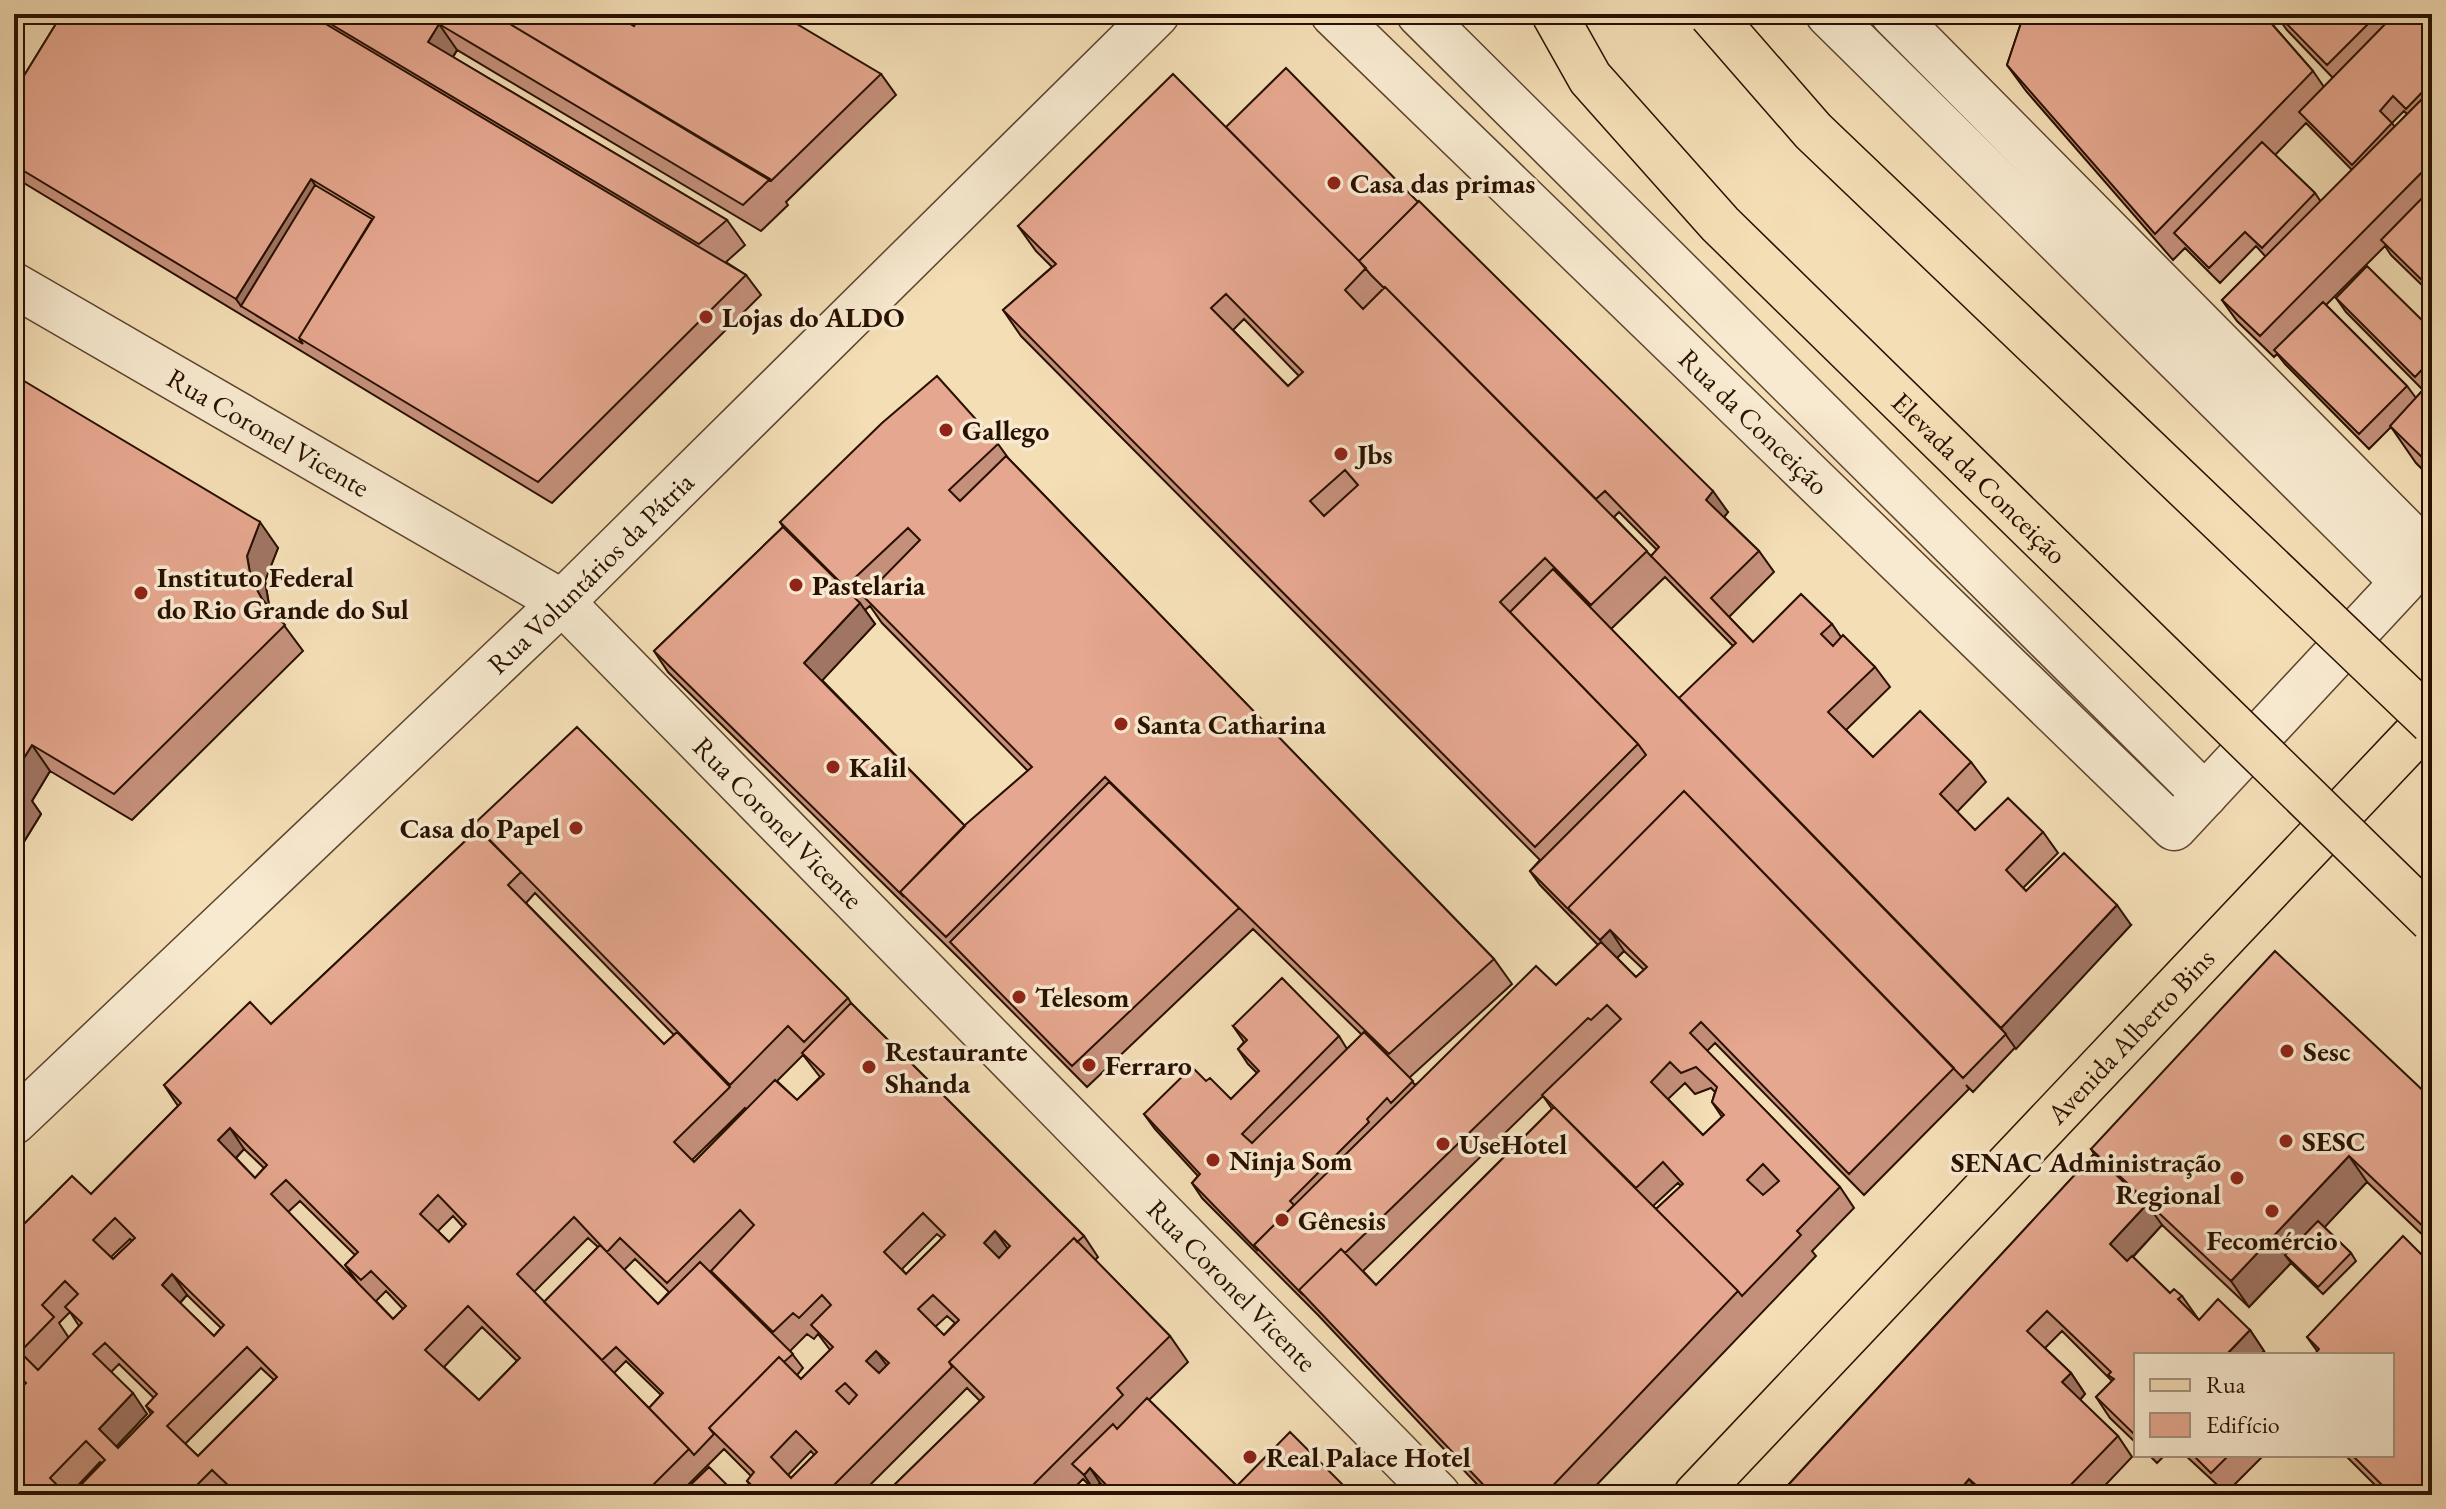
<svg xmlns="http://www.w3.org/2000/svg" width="2446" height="1509" viewBox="0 0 2446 1509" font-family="'EB Garamond',serif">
<rect width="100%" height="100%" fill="#f4deb6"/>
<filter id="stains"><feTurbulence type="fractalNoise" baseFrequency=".0025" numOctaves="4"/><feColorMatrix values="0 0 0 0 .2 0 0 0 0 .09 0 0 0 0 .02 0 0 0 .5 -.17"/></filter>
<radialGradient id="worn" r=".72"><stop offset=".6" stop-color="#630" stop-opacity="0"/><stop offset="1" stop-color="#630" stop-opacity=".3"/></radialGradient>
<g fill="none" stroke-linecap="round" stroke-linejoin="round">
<defs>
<g id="minor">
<path id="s1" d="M1333 14 2174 828 2403 582 1828 14"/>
<path d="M1419 14 2205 795"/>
<path d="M1893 14 2432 558"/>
<path id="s2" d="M14 285 562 602 1438 1495"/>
<path id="s3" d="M14 1122 562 602 1157 14"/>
</g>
<g id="major">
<path id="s4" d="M1696 1495 2432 717"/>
</g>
</defs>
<use href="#minor" stroke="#5c442e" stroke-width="47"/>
<use href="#major" stroke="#291000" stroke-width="47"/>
<use href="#minor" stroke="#f8ead0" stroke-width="44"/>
<use href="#major" stroke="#f4deb6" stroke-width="44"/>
<defs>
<g id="major-bridge">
<path id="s5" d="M1554 14 1590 78 1720 224 2432 920"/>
<path d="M1711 14 1813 131 2432 722"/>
</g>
</defs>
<use href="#major-bridge" stroke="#291000" stroke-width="47" stroke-linecap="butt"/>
<use href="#major-bridge" stroke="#f4deb6" stroke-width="44"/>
</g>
<path fill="#c5907b" stroke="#291000" stroke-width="2" fill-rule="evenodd" d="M62 14H493L500 18 881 74 896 95 786 202 788 205 761 231 457 50 453 57 727 220 745 245 726 262 746 275 761 295 552 503 14 177V92Z
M2024 14H2416L2432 30V295L2391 255 2385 246 2326 305 2407 386 2416 398 2423 390 2346 312 2336 298 2432 330V479L2416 463 2391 427 2369 449 2285 364 2277 354 2274 357 2237 321 2222 300 2266 257 2256 246 2220 283 2185 248 2173 260 2026 91 2007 65ZM2279 19 2287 30 2333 78 2324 87 2313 71 2272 24ZM2404 111 2407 114 2395 127 2392 123ZM2306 123 2352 170 2321 202 2315 193 2275 155Z
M1226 127 1418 202 1728 512 1724 517 1759 551 1774 572 1729 617 1753 642 1832 624 1841 637 1875 667 1890 687 1846 730 1873 757 1971 762 1986 782 1957 812 1975 830 2043 832 2058 853 2023 888 2026 891 2131 925 1973 1092 1966 1085 1969 1089 1864 1195 1715 1043 1707 1051 1840 1187 1854 1208 1812 1251 1816 1256 1587 1495H1487L1318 1315 1202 1198 1192 1183 1198 1176 1155 1129 1144 1114 1206 1081 1231 1099 1257 1073 1248 1064 1238 1049 1244 1042 1233 1026 1339 1036 1347 1049 1362 1035 1253 929 1087 1087 964 963 668 672 654 651 783 527 780 522 998 444 1009 459 1494 959 1512 984 1409 1078 1415 1085 1556 985 1598 945 1540 885 1530 871 1540 860 1021 336 1003 310 1052 267 1036 251 1018 226ZM1244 319 1299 376 1288 386 1233 330ZM1619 512 1657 550 1651 556 1614 517ZM1665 577 1733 646 1681 701 1611 629ZM870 606 882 623 1028 771 965 826 822 680 875 624 865 610ZM1624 951 1644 970 1636 977 1617 958ZM1685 1083 1695 1094 1711 1088 1715 1092 1712 1102 1722 1117 1703 1135 1668 1099ZM1543 1096 1552 1109 1376 1285 1363 1271ZM1678 1183 1681 1186 1656 1209 1653 1206Z
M14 375 278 548 265 581 269 605 303 651 132 820 50 771 32 801 41 814 14 858Z
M474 824 848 998 851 1003 1084 1236 1098 1257 1095 1260 1170 1336 1188 1362 1149 1400 1237 1486 1353 1495 1111 1494 1100 1483 1094 1490 1083 1479 1067 1495H884L980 1401 967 1388 860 1495H757L747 1481 751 1476 724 1449 678 1495H226L228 1493 226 1491 222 1495H71L102 1463 100 1462 69 1495H14L23 1386 14 1394V1234L91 1194 178 1106 164 1085 271 1024 478 829ZM535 893 674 1035 664 1044 526 903ZM803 1055 820 1077 797 1100 777 1081ZM745 1108 746 1109 694 1162 692 1160ZM244 1149 264 1168 255 1178 236 1158ZM300 1201 355 1255 345 1265 358 1283 288 1212ZM453 1216 463 1227 449 1242 438 1231ZM937 1234 942 1238 906 1274 902 1269ZM588 1238 598 1247 544 1302 534 1292ZM130 1239 132 1241 113 1259 111 1257ZM635 1259 669 1292 658 1304 624 1270ZM386 1291 403 1309 393 1319 376 1301ZM187 1295 221 1328 214 1336 180 1303ZM70 1312 79 1326 69 1338 59 1323ZM947 1316 955 1323 944 1335 935 1327ZM482 1327 517 1361 479 1400 444 1367ZM807 1334 814 1339 818 1334 830 1350 801 1379 797 1375 803 1368 790 1351ZM626 1361 661 1395 649 1408 614 1373ZM119 1364 154 1398 146 1406 151 1414 118 1448 116 1447 147 1414 111 1372ZM261 1368 274 1380 198 1456 185 1444ZM811 1451 814 1455 791 1478 788 1475Z
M2432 1099V1244L2367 1182 2324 1227 2351 1253 2356 1261 2323 1294 2291 1263 2249 1307 2161 1224 2162 1225 2133 1257 2170 1293 2182 1296 2199 1320 2250 1330 2264 1351 2136 1355V1443L2110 1418 2096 1397 2112 1381 2062 1331 2045 1348 2071 1373 2085 1394 2080 1400 2118 1436 2132 1457 2096 1495H1779L2094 1154 2091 1149Z
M2432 1265V1495H2385L2345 1455H2392L2307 1337Z
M2149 1455H2165L2157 1463Z
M2185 1455H2264L2226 1493Z"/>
<path fill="#a07564" stroke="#291000" stroke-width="2" d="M439 24 457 50 447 67 428 42Z
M2432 58V82L2422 68Z
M311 179 325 200 241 306 236 299Z
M1713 491 1728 512 1721 521 1706 500Z
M260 522 278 548 265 581 269 605 280 624 262 599 251 579 247 556Z
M860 603 875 624 819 684 804 663Z
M32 745 50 771 32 801 41 814 14 858V774Z
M2117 905 2131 925 2016 1049 2001 1028Z
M1610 930 1624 951 1614 961 1600 940Z
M230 1128 244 1149 233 1161 218 1140Z
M2349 1156 2367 1182 2292 1262 2285 1255 2291 1263 2249 1307 2231 1281Z
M2147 1204 2162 1225 2125 1265 2110 1244Z
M995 1231 1010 1252 998 1264 984 1243Z
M172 1274 187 1295 177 1306 162 1285Z
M2250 1330 2264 1351 2260 1355H2226Z
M876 1351 891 1371 881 1382 866 1361Z
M2071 1373 2085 1394 2077 1403 2062 1382Z
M133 1393 147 1414 113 1450 99 1429Z
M1090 1468 1100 1483 1094 1490 1084 1475Z
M1969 1479 1981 1495H1970L1964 1485Z"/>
<path fill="#e5a78f" stroke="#291000" stroke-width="2" fill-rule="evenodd" d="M62 14H309L746 275 538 482 299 338 374 217 311 179 236 299 14 165V92Z
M314 14H493L770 179 743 205 439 24 428 42 727 220 699 244Z
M503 14H614L634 26 641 14H780L881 74 771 181 500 18Z
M614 14H641L634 26Z
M2024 14H2263L2313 71 2155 234 2007 65Z
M2277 14H2378L2327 65Z
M2395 14H2416L2432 30V50L2428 54 2432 58 2422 68 2432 78V82L2406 109 2393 96 2380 111 2392 123 2352 165 2299 112Z
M1286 68 1418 202 1359 261 1226 127Z
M1173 74 1366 268 1345 290 1363 309 1385 287 1647 551 1591 605 1545 558 1500 602 1638 744 1535 847 1003 310 1056 264 1018 226ZM1226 294 1303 372 1288 386 1211 308ZM1345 470 1358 485 1324 516 1310 501Z
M2432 89V162L2260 336 2222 300Z
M2262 142 2315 193 2262 248 2245 232 2209 268 2174 233Z
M315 185 372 219 299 338 303 344 241 306Z
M2432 188V290L2381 240Z
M1419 201 1713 491 1706 500 1759 551 1711 598 1753 642 1801 594 1832 624 1821 634 1833 646 1843 635 1875 667 1828 712 1873 757 1920 711 1971 762 1940 794 1975 830 2008 798 2043 832 2006 870 2026 891 2064 853 2117 905 2001 1028 1679 698 1736 643 1651 556 1659 547 1605 491 1596 499 1385 287 1384 288 1371 275 1359 261Z
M2367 266 2432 330V359L2415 377 2336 298Z
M2323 302 2407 386 2359 434 2274 350Z
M14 375 260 522 247 556 251 579 262 599 285 625 114 794 32 745 14 774Z
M937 376 998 444 949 490 960 501 1006 456 1494 959 1389 1054 1105 777 946 937 900 892 965 825 1032 767 864 597 920 540 908 528 845 587 780 522 882 423Z
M2432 380V467L2390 426Z
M783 527 860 603 804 663 965 826 900 892 904 897 654 651Z
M1553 569 2006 1034 1963 1078 1684 791 1568 908 1573 914 1530 871 1646 755 1638 744 1510 612Z
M577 727 848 998 804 1042 788 1026 730 1085 474 824Z
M1109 782 1239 908 1072 1066 950 942Z
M14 783 23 788 14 803Z
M1684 791 1954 1068 1849 1174 1701 1022 1690 1033 1840 1187 1797 1231 1801 1235 1742 1296 1738 1291 1656 1209 1683 1184 1663 1162 1636 1188 1542 1095 1621 1019 1607 1005 1591 1020 1588 1018 1345 1253 1341 1249 1299 1290 1303 1295 1254 1245 1536 966 1556 985 1601 942 1636 977 1647 967 1610 930 1600 940 1568 908ZM1670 1062 1681 1073 1696 1067 1717 1087 1712 1102 1724 1115 1703 1135 1651 1082ZM1763 1164 1779 1181 1763 1195 1747 1180Z
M478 829 521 872 508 885 664 1044 677 1032 730 1087 674 1142 694 1162 775 1080 797 1100 824 1074 802 1053 851 1003 1084 1236 1077 1242 1074 1238 949 1362 952 1367 824 1495H759L760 1493 747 1481 754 1472 709 1428 779 1357 801 1379 833 1347 811 1325 831 1305 822 1295 799 1318 793 1313 773 1332 711 1271 754 1225 740 1210 667 1283 620 1238 607 1252 574 1217 517 1274 689 1449 643 1495H226L232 1489 212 1470 187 1495H71L105 1460 86 1441 50 1478 67 1495H14V1395L26 1383 14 1371V1234L72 1176 91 1194 181 1103 164 1085 250 1002 271 1024ZM230 1128 267 1165 255 1178 218 1140ZM286 1180 358 1252 345 1265 361 1280 371 1271 406 1306 393 1319 271 1194ZM438 1195 466 1224 449 1242 420 1214ZM923 1213 945 1235 906 1274 884 1252ZM115 1218 135 1238 113 1259 93 1240ZM995 1231 1010 1246 999 1258 984 1243ZM172 1274 224 1325 214 1336 162 1285ZM65 1281 78 1294 65 1307 82 1323 38 1370 20 1352 54 1317 42 1305ZM933 1295 959 1320 944 1335 918 1309ZM468 1306 520 1358 479 1400 425 1350ZM105 1343 157 1394 146 1406 153 1412 118 1448 99 1429 133 1393 93 1354ZM247 1347 277 1377 198 1456 167 1426ZM876 1351 889 1363 879 1373 866 1361ZM845 1383 857 1395 849 1404 836 1391ZM796 1431 817 1452 791 1478 771 1457Z
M2275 951 2432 1099V1235L2349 1156 2231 1281 2091 1149Z
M1282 978 1339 1036 1242 1134 1252 1143 1364 1032 1413 1081 1391 1103 1387 1098 1367 1119 1369 1122 1290 1201 1294 1205 1254 1245 1258 1251 1192 1183 1200 1174 1144 1114 1192 1067 1206 1081 1210 1078 1231 1099 1259 1071 1238 1049 1247 1040 1233 1026Z
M1554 1107 1738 1291 1544 1495H1493L1299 1290 1341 1249 1376 1285Z
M2094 1154 2147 1204 2110 1244 2127 1261 2132 1256 2170 1293 2174 1289 2182 1296 2178 1299 2199 1320 2218 1299 2250 1330 2226 1355H2136V1436L2096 1397 2114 1379 2108 1375 2111 1372 2047 1311 2027 1331 2071 1373 2062 1382 2118 1436 2061 1495H1987L1969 1479 1964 1485 1974 1495H1779Z
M2318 1221 2351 1253 2318 1287 2285 1255Z
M2403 1236 2432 1265V1478L2416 1495H2392L2352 1455H2392V1355H2314L2319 1349 2307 1337Z
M1074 1238 1170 1336 1117 1388 1123 1395 1023 1495H884L984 1397 949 1362Z
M600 1245 658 1304 700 1262 793 1354 784 1362 779 1357 709 1428 714 1434 694 1455 689 1449 649 1408 663 1393 616 1347 602 1360 544 1302Z
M1147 1398 1237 1486 1228 1495H1111V1490L1090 1468 1084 1475 1072 1464 1113 1424 1117 1429Z
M1290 1432 1353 1495H1228Z
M2193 1455H2229L2211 1473Z
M709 1467 737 1495H680Z"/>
<g fill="#8f2418" stroke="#f8ead0" stroke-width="3">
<circle cx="1334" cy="183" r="8"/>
<circle cx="706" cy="317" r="8"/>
<circle cx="946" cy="430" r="8"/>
<circle cx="1341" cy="454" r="8"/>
<circle cx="796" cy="585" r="8"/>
<circle cx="141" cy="593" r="8"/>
<circle cx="1121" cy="724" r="8"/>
<circle cx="833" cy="767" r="8"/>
<circle cx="576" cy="828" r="8"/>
<circle cx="1019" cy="997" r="8"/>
<circle cx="2287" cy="1051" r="8"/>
<circle cx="1089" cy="1065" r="8"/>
<circle cx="869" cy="1067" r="8"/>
<circle cx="2286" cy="1141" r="8"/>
<circle cx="1443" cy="1144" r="8"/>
<circle cx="1213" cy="1160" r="8"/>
<circle cx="2237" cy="1178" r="8"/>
<circle cx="2272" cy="1211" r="8"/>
<circle cx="1282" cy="1220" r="8"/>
<circle cx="1250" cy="1457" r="8"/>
</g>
<g text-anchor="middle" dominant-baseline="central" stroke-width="7" stroke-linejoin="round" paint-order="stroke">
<g font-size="28" font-weight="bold" fill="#291000" stroke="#f8ead0" text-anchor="start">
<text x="1350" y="183">Casa das primas</text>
<text x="722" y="317">Lojas do ALDO</text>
<text x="962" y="430">Gallego</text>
<text x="1357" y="454">Jbs</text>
<text x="157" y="577">Instituto Federal<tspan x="157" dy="32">do Rio Grande do Sul</tspan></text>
<text x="812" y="585">Pastelaria</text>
<text x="1137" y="724">Santa Catharina</text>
<text x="849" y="767">Kalil</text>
<text x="560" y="828" text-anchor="end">Casa do Papel</text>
<text x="1035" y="997">Telesom</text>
<text x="885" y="1051">Restaurante<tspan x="885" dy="32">Shanda</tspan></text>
<text x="2303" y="1051">Sesc</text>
<text x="1105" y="1065">Ferraro</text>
<text x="2302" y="1141">SESC</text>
<text x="1459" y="1144">UseHotel</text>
<text x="1229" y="1160">Ninja Som</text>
<text x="2221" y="1162" text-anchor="end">SENAC Administração<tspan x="2221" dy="32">Regional</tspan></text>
<text x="1298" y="1220">Gênesis</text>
<text x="2272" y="1240" text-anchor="middle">Fecomércio</text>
<text x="1266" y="1457">Real Palace Hotel</text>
</g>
<g font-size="28" fill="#291000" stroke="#f8ead0">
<text stroke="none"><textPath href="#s1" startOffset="586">Rua da Conceição</textPath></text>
<text stroke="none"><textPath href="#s2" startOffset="294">Rua Coronel Vicente</textPath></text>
<text stroke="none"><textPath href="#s5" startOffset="632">Elevada da Conceição</textPath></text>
<text stroke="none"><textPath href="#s3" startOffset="796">Rua Voluntários da Pátria</textPath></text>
<text stroke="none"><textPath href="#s2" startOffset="942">Rua Coronel Vicente</textPath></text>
<text stroke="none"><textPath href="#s4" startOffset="632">Avenida Alberto Bins</textPath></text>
<text stroke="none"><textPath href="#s2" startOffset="1590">Rua Coronel Vicente</textPath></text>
</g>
</g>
<rect width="2446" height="1509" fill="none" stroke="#f4deb6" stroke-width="48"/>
<rect x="16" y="16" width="2414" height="1477" fill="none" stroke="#291000" stroke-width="4"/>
<rect x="24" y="24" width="2398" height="1461" fill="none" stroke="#291000" stroke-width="2"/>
<rect x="2134" y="1353" width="260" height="104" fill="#f8ead0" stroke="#a5937d" stroke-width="2"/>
<rect x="2150" y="1379" width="40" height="12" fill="#f4deb6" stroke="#a5937d" stroke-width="2"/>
<text x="2206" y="1393" font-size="24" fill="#291000">Rua</text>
<rect x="2150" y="1413" width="40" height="24" fill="#e5a78f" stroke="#a5937d" stroke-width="2"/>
<text x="2206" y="1433" font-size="24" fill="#291000">Edifício</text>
<rect width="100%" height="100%" filter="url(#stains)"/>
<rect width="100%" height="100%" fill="url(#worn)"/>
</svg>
